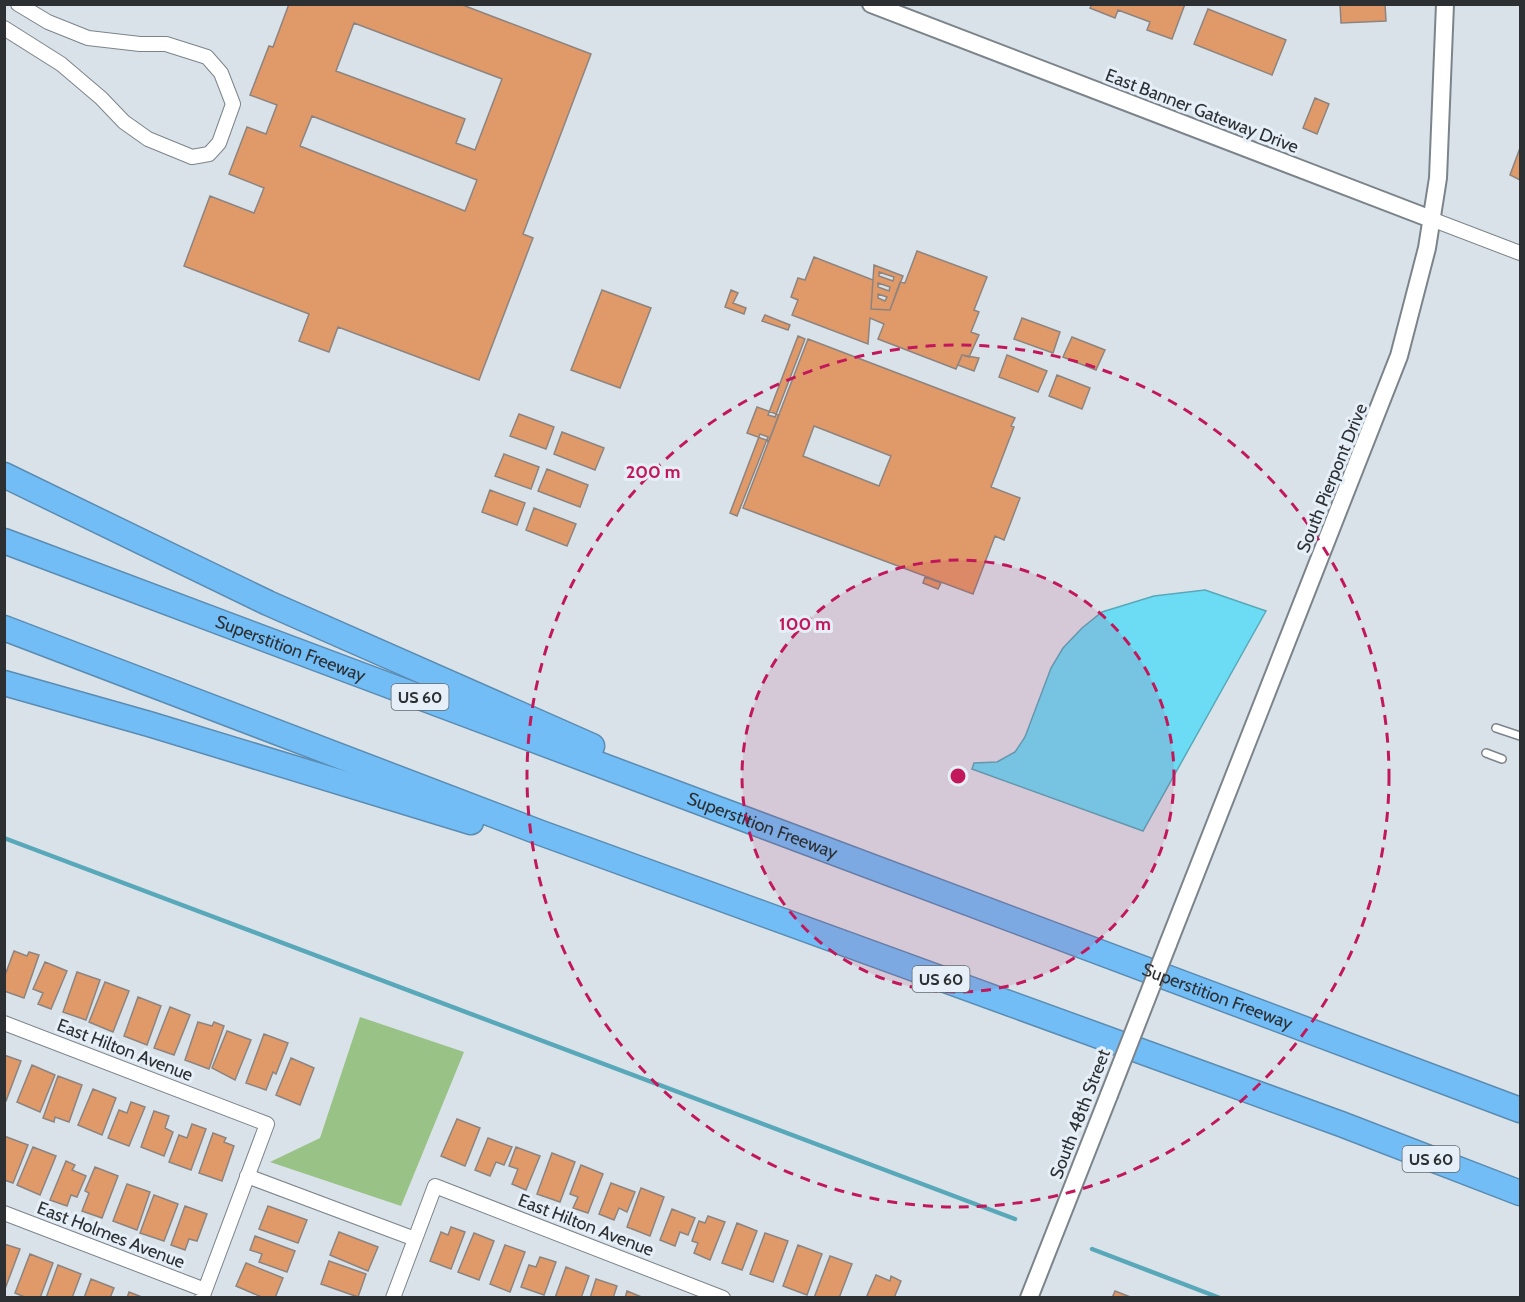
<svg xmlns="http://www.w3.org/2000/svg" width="1525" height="1302" viewBox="0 0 1525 1302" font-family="Cabin,sans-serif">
<rect width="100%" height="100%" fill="#d9e2e9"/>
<path fill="#99c286" d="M360 1017 464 1052 401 1206 270 1162 320 1138Z"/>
<path fill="#6cdcf4" stroke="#59a8ba" stroke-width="1.5" d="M1205 590 1266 611 1143 831 972 769 974 763 997 762 1015 752 1025 737 1051 668 1063 648 1082 628 1102 612 1154 596Z"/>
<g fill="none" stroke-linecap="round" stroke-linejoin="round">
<path stroke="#59a8ba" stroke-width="4.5" d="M4 838 1015 1219
M1092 1249 1220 1298"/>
</g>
<path fill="#e09969" stroke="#8d847f" stroke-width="1.5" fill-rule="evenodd" d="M289 4H460L591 54 523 234 533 238 479 380 338 327 329 352 299 341 309 314 184 266 210 196 254 213 264 188 229 174 247 127 266 134 277 105 250 95 269 46 273 47ZM354 23 502 79 475 150 456 143 465 119 336 71ZM312 116 477 180 465 211 300 146Z
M1092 4H1185L1172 39 1147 30 1150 22 1118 10 1115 18 1090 8Z
M1340 4H1385L1386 21 1341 23Z
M1208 9 1286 40 1272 75 1194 44Z
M1315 98 1329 104 1317 134 1303 128Z
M1520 148V180L1510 175Z
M917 251 987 277 974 310 979 312 971 332 979 335 969 357 962 355 956 369 878 339 884 324 870 318 868 344 792 315 798 300 791 297 798 278 805 280 814 257 873 280 871 309 890 310 900 282 905 283Z
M874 265 903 276 890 310 871 309ZM879 272 894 277 893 281 879 276ZM878 283 890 287 889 291 878 287ZM878 294 887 297 885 301 878 298Z
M602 290 651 308 620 388 571 370Z
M731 290 738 293 733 303 746 308 744 314 725 307Z
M765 315 790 325 788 330 762 321Z
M1022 318 1060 332 1053 353 1014 339Z
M798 336 805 339 775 417 768 415Z
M1072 337 1105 350 1096 370 1063 357Z
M808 339 1015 418 1011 426 1014 427 991 487 1020 498 1004 540 995 536 973 594 743 508ZM814 426 891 456 879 486 803 456Z
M962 355 979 358 974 371 958 365Z
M1007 355 1047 371 1038 392 999 377Z
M1057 375 1090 388 1082 409 1049 396Z
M757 407 779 415 769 441 747 433Z
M519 414 554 427 546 449 510 436Z
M562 432 604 448 595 470 554 454Z
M760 434 768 437 737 516 730 513Z
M504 454 539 467 531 489 495 476Z
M547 469 588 485 580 507 538 491Z
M490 490 525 503 517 525 482 512Z
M534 508 576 524 567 546 526 530Z
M925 577 941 583 938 589 923 583Z
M14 951 27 956 29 952 39 955 24 998 4 991V978Z
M45 962 67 971 51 1009 38 1004 43 993 33 989Z
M77 972 100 980 86 1020 63 1012Z
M105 982 129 991 113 1032 89 1022Z
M138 997 161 1006 147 1045 124 1036Z
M170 1007 190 1015 174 1055 154 1048Z
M198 1022 212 1026 214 1022 224 1026 209 1069 185 1060Z
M227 1031 251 1040 235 1080 212 1068Z
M264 1034 288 1043 276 1074 273 1072 266 1090 246 1083Z
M4 1055 21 1061 6 1101 4 1100Z
M291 1058 314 1068 300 1105 276 1095Z
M32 1065 55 1075 40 1112 17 1102Z
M58 1076 82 1085 69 1122 55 1117 54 1122 43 1118Z
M93 1089 116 1098 102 1135 78 1125Z
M131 1102 145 1107 129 1146 108 1138 119 1110 127 1113Z
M154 1111 169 1116 165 1128 173 1132 164 1156 141 1147Z
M457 1119 480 1128 465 1166 441 1156Z
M192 1124 206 1129 191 1170 169 1162 179 1135 187 1138Z
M213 1133 226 1138 224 1142 234 1146 222 1181 199 1173Z
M4 1136 28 1145 13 1183 4 1180Z
M488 1138 512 1147 504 1165 496 1162 490 1176 475 1170Z
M33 1147 56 1156 40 1195 17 1185Z
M516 1147 540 1156 526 1190 512 1184 518 1169 509 1166Z
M552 1153 575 1162 560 1202 537 1194Z
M66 1161 75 1165 72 1170 86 1176 77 1197 71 1195 67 1206 50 1200Z
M581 1165 603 1174 588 1213 573 1208 578 1197 570 1194Z
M95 1167 118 1176 102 1218 82 1211 89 1193 85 1191Z
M611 1183 635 1192 627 1212 619 1208 614 1220 599 1214Z
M127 1184 150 1192 137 1230 113 1221Z
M641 1188 664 1197 650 1236 627 1227Z
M154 1195 178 1204 164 1241 140 1233Z
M185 1206 207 1214 197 1241 189 1239 185 1250 171 1245Z
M268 1206 307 1220 298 1243 259 1229Z
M672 1209 695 1218 688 1235 680 1232 675 1246 660 1240Z
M708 1216 725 1222 710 1260 694 1253 698 1243 692 1241 699 1221 705 1223Z
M737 1223 757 1231 742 1270 722 1263Z
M451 1227 465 1232 451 1269 430 1261 441 1232 448 1235Z
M339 1232 378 1247 368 1271 330 1255Z
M474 1233 494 1241 479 1280 458 1272Z
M765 1233 788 1241 773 1282 750 1274Z
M255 1236 295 1251 287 1272 259 1262 262 1254 250 1250Z
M4 1244 20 1249 5 1289 4 1288Z
M505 1245 525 1252 510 1292 490 1284Z
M798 1245 822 1254 807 1295 783 1286Z
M30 1254 53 1263 40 1298H27L15 1293Z
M830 1256 852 1264 839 1298H814Z
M540 1257 556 1262 544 1295 521 1287 529 1265 536 1267Z
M329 1261 366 1274 358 1297 321 1284Z
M246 1263 283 1278 275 1298H264L236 1286Z
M58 1265 81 1274 72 1298H46Z
M566 1267 589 1276 581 1298H555Z
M876 1275 890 1281 891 1276 901 1281 894 1298H866Z
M91 1279 114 1288 110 1298H84Z
M596 1279 617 1286 613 1298H590Z
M627 1291 644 1298H625Z
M1115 1291 1133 1298H1112Z
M129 1292 142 1297V1298H127Z"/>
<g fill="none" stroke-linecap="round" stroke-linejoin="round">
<defs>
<path id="service" d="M1496 728 1520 736
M1486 753 1502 759"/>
<path id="minor" d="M4 28 61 64 101 98 124 122 148 139 192 157 209 154 219 143 233 104 221 73 207 57 166 44H140L88 38 48 22 18 4
M1431 219 1520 253
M4 1023 267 1124 202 1298
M247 1176 415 1239
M4 1213 205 1290
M393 1298 435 1186 723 1298"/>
<path id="tertiary" d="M871 4 1431 219
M1168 944 1399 356 1427 248 1438 178 1445 4
M1029 1298 1109 1095"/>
<g id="motorway">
<path d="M4 475 268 603 592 746"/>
<path id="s1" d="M4 541 1520 1110"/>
<path d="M4 628 541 833 1341 1124 1520 1193"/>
<path d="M4 683 149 724 471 822"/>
</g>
</defs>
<use href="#service" stroke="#7c848b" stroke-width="10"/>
<use href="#minor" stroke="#7c848b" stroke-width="16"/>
<use href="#tertiary" stroke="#7c848b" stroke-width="20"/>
<use href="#motorway" stroke="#5a8cb2" stroke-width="27"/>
<use href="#service" stroke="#fff" stroke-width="7"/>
<use href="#minor" stroke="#fff" stroke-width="14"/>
<use href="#tertiary" stroke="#fff" stroke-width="16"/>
<use href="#motorway" stroke="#73bdf6" stroke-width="24"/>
<defs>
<path id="tertiary-bridge" d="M1109 1095 1168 944"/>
</defs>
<use href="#tertiary-bridge" stroke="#7c848b" stroke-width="20" stroke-linecap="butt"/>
<use href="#tertiary-bridge" stroke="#fff" stroke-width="16"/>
</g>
<circle cx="958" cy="776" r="216" fill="#c2185b" fill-opacity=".12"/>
<g fill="none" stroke="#c2185b" stroke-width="3" stroke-dasharray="10 8">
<circle cx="958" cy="776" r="216"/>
<circle cx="958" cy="776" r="431"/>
</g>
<g text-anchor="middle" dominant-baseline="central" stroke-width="6" stroke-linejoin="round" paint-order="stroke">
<g fill="#e6eff7" stroke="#64696e" stroke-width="1.5">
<rect x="391.5" y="684" width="57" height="26" rx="4.5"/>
<rect x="912.5" y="966" width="57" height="26" rx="4.5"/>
<rect x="1402.5" y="1146" width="57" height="26" rx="4.5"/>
</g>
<g font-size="16" font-weight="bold" fill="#2d3033">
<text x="420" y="697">US 60</text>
<text x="941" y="979">US 60</text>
<text x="1431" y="1159">US 60</text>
</g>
<g font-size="18" fill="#2d3033" stroke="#e6eff7">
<text transform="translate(1202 111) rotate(21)">East Banner Gateway Drive</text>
<text transform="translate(1332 478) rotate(-68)">South Pierpont Drive</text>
<text stroke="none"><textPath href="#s1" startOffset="306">Superstition Freeway</textPath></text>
<text stroke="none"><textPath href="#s1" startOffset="810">Superstition Freeway</textPath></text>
<text stroke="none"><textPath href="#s1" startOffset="1296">Superstition Freeway</textPath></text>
<text transform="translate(125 1050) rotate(21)">East Hilton Avenue</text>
<text transform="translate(1080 1114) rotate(-69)">South 48th Street</text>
<text transform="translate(586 1225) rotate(21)">East Hilton Avenue</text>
<text transform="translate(111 1235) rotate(21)">East Holmes Avenue</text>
</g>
</g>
<circle cx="958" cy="776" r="9" fill="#c2185b" stroke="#e6eff7" stroke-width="3"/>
<g font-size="18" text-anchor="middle" font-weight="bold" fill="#c2185b" stroke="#e6eff7" stroke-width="6" stroke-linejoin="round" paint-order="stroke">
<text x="653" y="478">200 m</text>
<text x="805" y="630">100 m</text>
</g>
<rect width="1525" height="1302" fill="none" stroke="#2d3033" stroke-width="12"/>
</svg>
